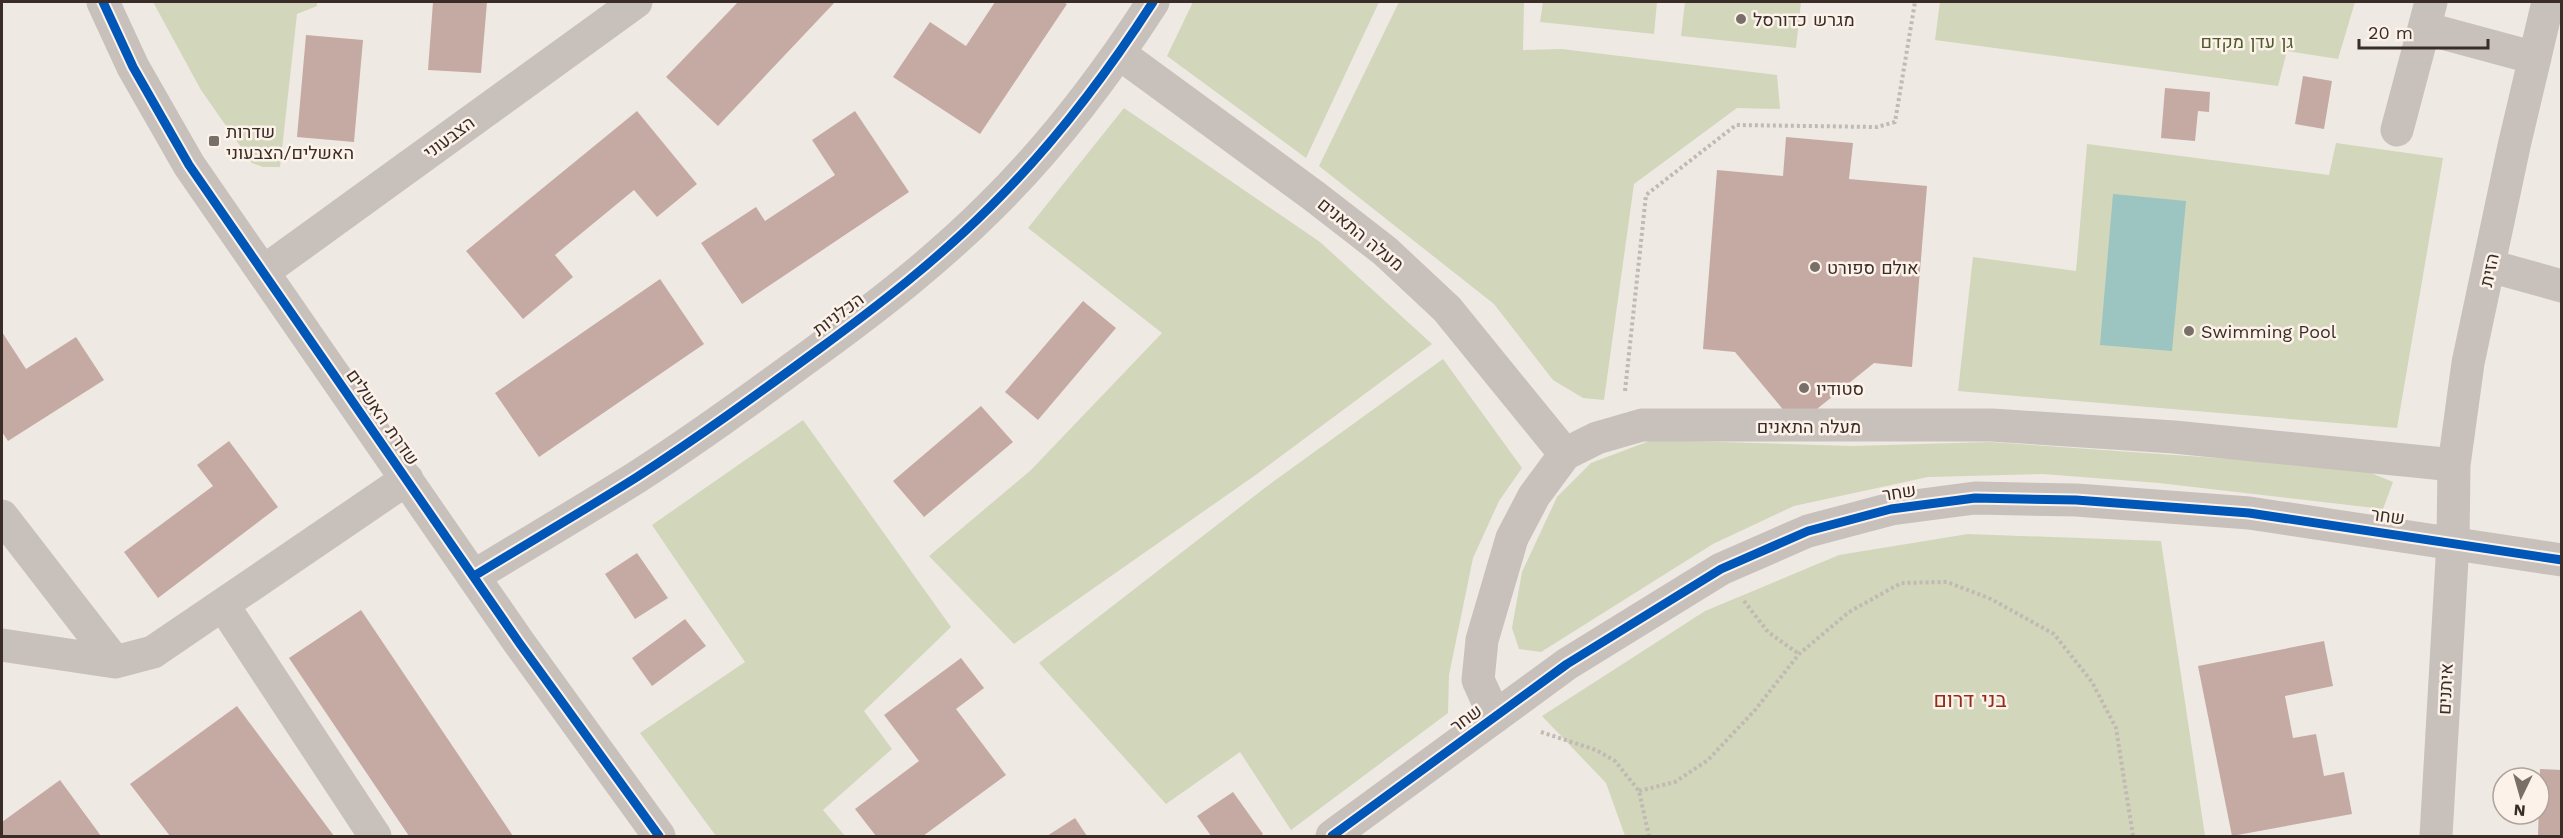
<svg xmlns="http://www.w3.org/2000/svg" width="2563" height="838" viewBox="0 0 2563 838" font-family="'Work Sans',Heebo,sans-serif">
<rect width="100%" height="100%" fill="#efe9e3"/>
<path fill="#d2d6bb" d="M153 2H317V6L297 14 280 167H263L252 163 201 90Z
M1193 2H1379L1306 158 1167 56Z
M1399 2H1524L1523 50 1562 49 1777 75 1780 109 1737 108 1634 184 1604 400 1583 398 1553 380 1494 304 1319 166Z
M1543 2H1657L1654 34 1540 22Z
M1685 2H1801L1796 48 1681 36Z
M1940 2H2355L2338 59 2287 51 2278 86 1935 40Z
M1124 108 1320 242 1432 344 1257 474 1014 644 929 556 1031 470 1162 333 1028 228Z
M2336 143 2443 158 2397 428 1958 391 1973 257 2076 271 2087 144 2329 175Z
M1443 359 1522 468 1499 501 1473 558 1449 675 1448 713 1291 830 1240 752 1166 804 1039 663 1266 487Z
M803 420 951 627 864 711 892 749 823 810 845 836H716L640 733 745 662 652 525Z
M1652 440 1852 446 1991 442 2359 468 2393 482 2383 509 2159 483 2043 474 1928 477 1794 506 1713 544 1541 652 1519 649 1512 628 1522 572 1557 497 1591 463Z
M1968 534 2161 541 2205 836H1625L1606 783 1542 716 1705 611 1839 555Z"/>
<path fill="#9cc5c1" d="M2113 194 2186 201 2172 351 2100 345Z"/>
<path fill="#c5aaa3" d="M433 2H487L481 73 428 70Z
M738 2H835L718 126 666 77Z
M995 2H1063L1067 4 980 134 893 77 930 22 966 46Z
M306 35 363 40 354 142 297 137Z
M2303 76 2332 81 2324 129 2295 124Z
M2165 88 2210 92 2209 112 2198 111 2195 141 2161 138Z
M637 111 697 184 657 217 634 190 555 255 573 277 523 319 466 251Z
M855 111 909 192 742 304 701 243 756 207 765 221 835 175 812 140Z
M1786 137 1853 143 1849 179 1927 186 1912 367 1874 363 1812 413H1786L1735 352 1703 349 1717 170 1783 176Z
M660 279 704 344 539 457 495 393Z
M1083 301 1116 328 1038 420 1005 392Z
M2 332 26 369 76 337 104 380 8 441 2 432Z
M981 406 1013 442 924 517 893 481Z
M229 441 278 507 158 598 124 552 213 486 197 465Z
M637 553 668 598 635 619 605 574Z
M361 610 513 836H409L289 658Z
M685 619 706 646 652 686 632 658Z
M2324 641 2333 686 2285 696 2293 738 2316 734 2324 776 2344 772 2352 814 2232 836 2198 666Z
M961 658 984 688 956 709 1006 775 923 836H876L855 809 919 761 884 715Z
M237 706 334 836H170L130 784Z
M2540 769 2562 770V836H2538Z
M60 780 101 836H2V822Z
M1233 792 1263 834 1260 836H1211L1197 816Z
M1075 818 1087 836H1047Z"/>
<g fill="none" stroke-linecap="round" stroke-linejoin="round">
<path stroke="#c1b9b3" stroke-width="4" stroke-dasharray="3 3" stroke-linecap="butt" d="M1625 391 1646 195 1736 125 1877 127 1895 122 1915 2
M1744 601 1768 632 1799 654
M1541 732 1596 750 1615 761 1639 791 1649 836
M1639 791 1675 782 1708 760 1755 710 1799 654 1849 612 1901 583 1947 582 1991 599 2054 634 2092 682 2116 728 2133 836"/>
<path stroke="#c8c0bb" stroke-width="33" d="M103 2 133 67 189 165 520 644 659 836
M2424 28 2535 58
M1120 54 1314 196 1385 251 1447 309 1565 454
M2397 130 2431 2
M2490 266 2562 286
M263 272 636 2
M2 516 115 662
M474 576C528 543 583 511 637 477 699 437 759 393 819 349 879 305 937 260 990 207 1053 145 1106 75 1153 2
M223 605 375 836
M2 645 115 662 153 652 407 479
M1495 717 1478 680 1482 640 1512 538 1534 496 1565 454 1597 438 1642 425H1992L2174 437 2454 465
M1332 836 1567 664 1721 569 1808 531 1891 509 1975 498 2076 500 2249 513 2562 560
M2436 836 2453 542 2454 465 2468 363 2514 146 2548 2"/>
<defs>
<path id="cycleway" d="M103 2 133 67 189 165 520 644 659 836
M474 576C528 543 583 511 637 477 699 437 759 393 819 349 879 305 937 260 990 207 1053 145 1106 75 1153 2
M1332 836 1567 664 1721 569 1808 531 1891 509 1975 498 2076 500 2249 513 2562 560"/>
</defs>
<use href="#cycleway" stroke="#fcf2ea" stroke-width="13"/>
<use href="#cycleway" stroke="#0057b8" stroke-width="9"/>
</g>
<g fill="#796f69" stroke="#fcf2ea" stroke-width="2">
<circle cx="1741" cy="19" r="6"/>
<rect x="208" y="135" width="12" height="12" rx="3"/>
<circle cx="1815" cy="267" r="6"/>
<circle cx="2189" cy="331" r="6"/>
<circle cx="1804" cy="388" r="6"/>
</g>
<g text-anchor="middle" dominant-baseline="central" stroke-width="5" stroke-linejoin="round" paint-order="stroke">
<g font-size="18" fill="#3a2d28" stroke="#fcf2ea" text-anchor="start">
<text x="1753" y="19">מגרש כדורסל</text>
<text x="226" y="131">שדרות<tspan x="226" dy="21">האשלים/הצבעוני</tspan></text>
<text x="1827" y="267">אולם ספורט</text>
<text x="2201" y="331">Swimming Pool</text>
<text x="1816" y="388">סטודיו</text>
</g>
<g font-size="18" fill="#4d5b2a" stroke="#fcf2ea">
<text x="2247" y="41">גן עדן מקדם</text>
</g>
<g font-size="18" fill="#3a2d28" stroke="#fcf2ea">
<text transform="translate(449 137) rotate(-36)">הצבעוני</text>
<text transform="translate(1361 234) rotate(39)">מעלה התאנים</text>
<text transform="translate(2489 270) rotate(-78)">הזית</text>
<text transform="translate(838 314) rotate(-37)">הכלניות</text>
<text transform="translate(383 417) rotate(55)">שדרת האשלים</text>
<text x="1809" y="426">מעלה התאנים</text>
<text transform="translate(1899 492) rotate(-9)">שחר</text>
<text transform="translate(2388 516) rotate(8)">שחר</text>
<text transform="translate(2445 689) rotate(-87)">איתנים</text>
<text transform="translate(1466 718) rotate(-36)">שחר</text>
</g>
<g font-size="21" fill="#912d1a" stroke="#fcf2ea">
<text x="1970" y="699">בני דרום</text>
</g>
</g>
<rect width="2563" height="838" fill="none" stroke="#3a2d28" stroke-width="6"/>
<g transform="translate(2521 796) rotate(185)"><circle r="28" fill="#fcf2ea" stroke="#aea39c" stroke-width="1.5"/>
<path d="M0-4.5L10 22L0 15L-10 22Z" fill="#796f69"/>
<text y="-9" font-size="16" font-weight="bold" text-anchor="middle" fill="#3a2d28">N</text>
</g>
<path d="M2359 39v9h129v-9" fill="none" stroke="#3a2d28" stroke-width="3"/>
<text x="2368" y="39" font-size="18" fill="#3a2d28" stroke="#fcf2ea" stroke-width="4.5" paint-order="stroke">20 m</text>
</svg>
